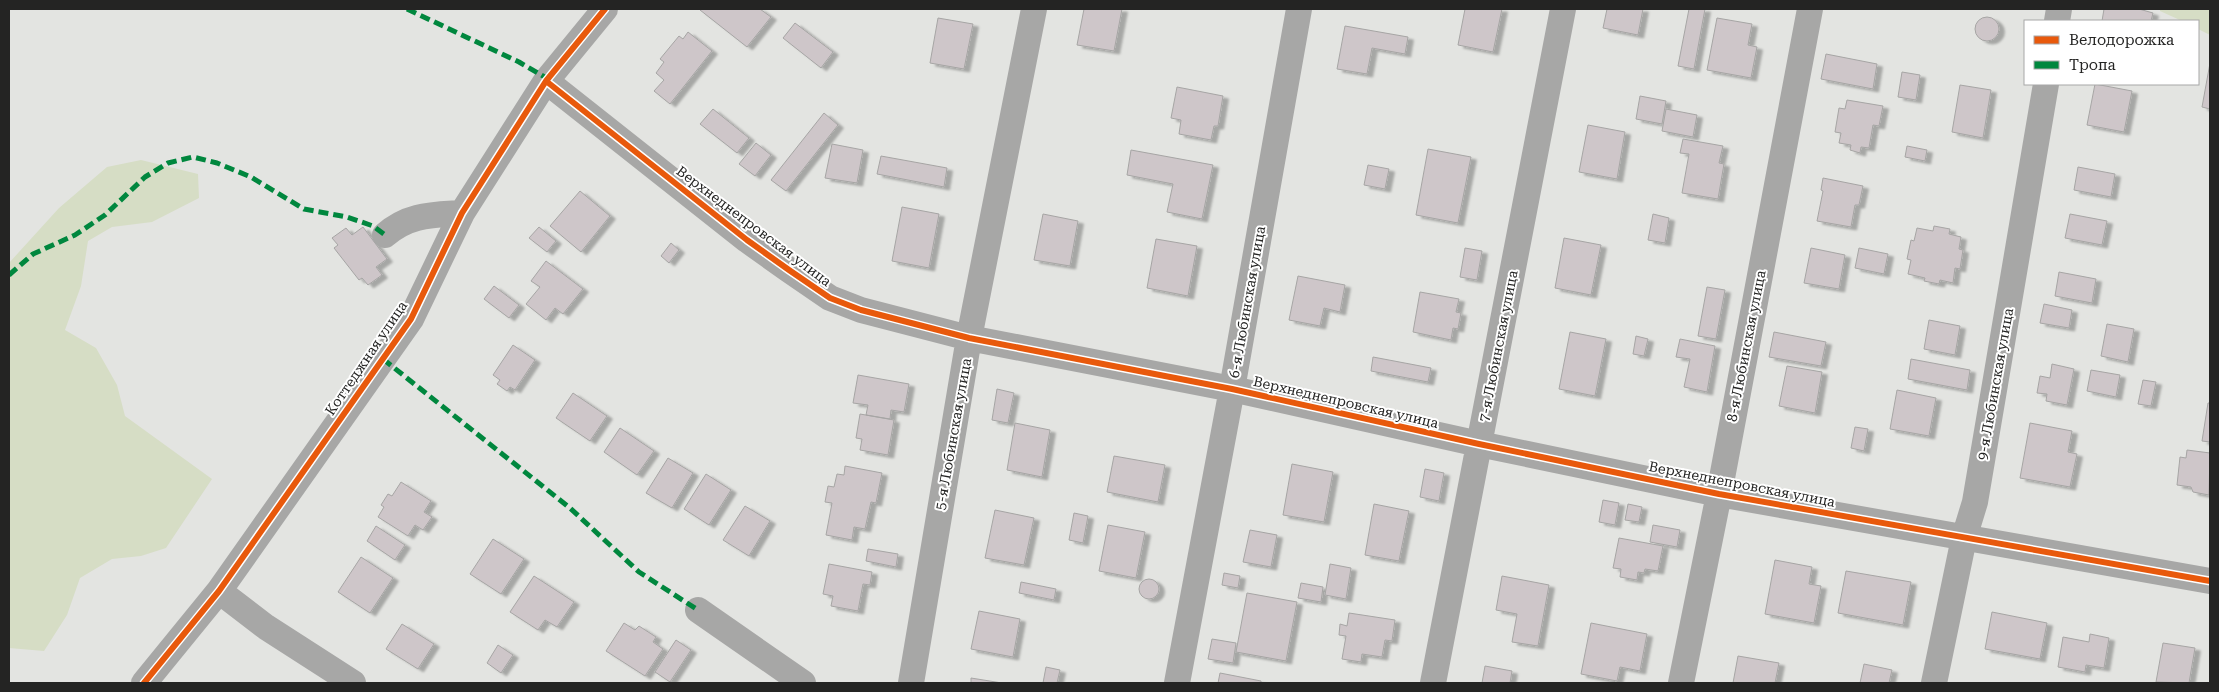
<svg xmlns="http://www.w3.org/2000/svg" width="2219" height="692" viewBox="0 0 2219 692" font-family="'Roboto Serif',serif">
<defs>
<filter id="shadow"><feDropShadow dx="5.5" dy="3" stdDeviation="1" flood-color="#0004"/></filter>
</defs>
<rect width="100%" height="100%" fill="#e3e4e1"/>
<path fill="#d6ddc5" d="M2160 9H2210V35L2198 29V21H2182L2160 11Z
M141 160 198 174 199 198 152 222 112 227 88 241 81 286 65 330 96 348 117 385 125 416 212 479 166 548 141 556 112 559 80 578 67 615 44 651 9 648V263L59 208 107 167Z"/>
<path fill="#cec6c9" stroke="#a6a5a4" filter="url(#shadow)" d="M701 9H760L771 17 747 47 700 10Z
M1084 9H1122L1114 51 1077 45Z
M1465 9H1502L1493 52 1458 45Z
M1607 9H1643L1638 35 1603 28Z
M1689 9H1705L1694 69 1678 66Z
M2104 9H2139L2153 13 2151 21H2102Z
M1975 29a12 12 0 1 1 24 0a12 12 0 1 1-24 0Z
M938 18 973 24 964 69 930 63Z
M1717 18 1752 24 1748 45 1757 47 1751 78 1707 70Z
M795 23 833 52 821 68 783 38Z
M1345 26 1408 37 1405 54 1372 48 1367 74 1337 69Z
M688 32 712 51 670 104 654 91 664 80 656 73 664 62 660 59 679 36 683 39Z
M1826 54 1877 64 1873 89 1821 79Z
M2210 63V109L2202 107Z
M1902 72 1920 75 1916 100 1898 97Z
M2095 84 2132 91 2124 132 2087 125Z
M1960 85 1991 90 1983 138 1952 132Z
M1177 87 1223 96 1218 126H1214L1211 140 1179 134 1181 120 1171 118Z
M1640 96 1666 101 1662 124 1636 119Z
M1847 100 1883 106 1879 126 1873 125 1869 148 1861 147 1860 153 1850 150 1851 145 1839 143 1841 133 1835 132 1839 108 1845 109Z
M713 109 749 138 737 153 700 124Z
M1666 109 1697 115 1693 137 1662 131Z
M824 113 838 125 786 191 771 180Z
M1588 125 1625 132 1617 179 1579 172Z
M1683 139 1723 146 1719 163 1724 164 1718 199 1682 193 1689 154 1680 153Z
M756 143 771 155 755 176 739 164Z
M832 144 863 150 857 183 825 178Z
M1907 146 1927 150 1925 161 1905 157Z
M1428 149 1471 157 1458 223 1416 215Z
M1131 150 1213 165 1202 219 1167 212 1173 184 1127 175Z
M881 156 947 168 944 187 877 174Z
M1368 165 1389 169 1385 189 1364 185Z
M2078 167 2115 174 2111 197 2074 190Z
M1823 178 1863 186 1859 205H1855L1851 227 1817 221 1823 191 1821 190Z
M580 191 610 216 581 252 550 226Z
M902 207 939 214 929 268 892 261Z
M1043 214 1078 221 1070 266 1034 260Z
M1653 214 1669 218 1665 243 1648 240Z
M2070 214 2107 221 2102 245 2065 238Z
M1934 226 1950 229 1949 234 1961 237 1959 249 1963 250 1960 269 1955 268 1953 283 1940 280 1939 284 1924 281 1925 278 1908 274 1911 260 1907 259 1911 240 1914 241 1917 228 1933 231Z
M363 227 387 259 376 267 382 275 368 285 362 278 359 280 334 248 338 245 332 238 346 228 352 235Z
M539 227 556 241 547 252 529 238Z
M1564 238 1601 245 1591 295 1555 288Z
M1156 239 1197 246 1188 296 1147 288Z
M671 243 679 250 669 263 661 256Z
M1465 248 1482 251 1477 280 1460 277Z
M1811 248 1845 255 1839 289 1804 283Z
M1859 248 1888 254 1884 274 1855 268Z
M546 261 583 289 563 314 555 308 546 320 526 304 540 287 531 281Z
M2059 272 2096 279 2092 303 2055 296Z
M1298 276 1345 285 1340 312 1324 308 1320 326 1289 320Z
M494 286 519 305 509 318 484 299Z
M1707 287 1725 290 1716 339 1698 336Z
M1420 292 1459 299 1456 312 1461 313 1458 329 1453 328 1451 340 1413 332Z
M2044 304 2072 310 2069 328 2040 323Z
M1929 320 1960 326 1955 355 1924 349Z
M2107 324 2134 329 2128 362 2101 356Z
M1570 332 1606 339 1595 396 1559 389Z
M1774 332 1826 342 1821 366 1769 357Z
M1636 336 1648 339 1644 356 1633 354Z
M1680 339 1715 346 1707 392 1684 387 1690 359 1676 357Z
M513 345 535 360 515 390 510 387 507 391 497 384 500 380 493 375Z
M1373 357 1431 368 1428 382 1371 371Z
M1911 359 1970 370 1967 390 1908 379Z
M2052 364 2074 369 2067 405 2046 401 2047 394 2037 393 2040 376 2050 378Z
M1787 366 1822 372 1815 413 1779 406Z
M2091 370 2120 375 2116 397 2087 391Z
M858 375 909 384 904 412 891 410 890 419 866 415 868 405 853 403Z
M2143 380 2156 382 2151 406 2138 404Z
M997 389 1014 393 1008 423 992 420Z
M1897 390 1936 398 1929 436 1890 429Z
M573 393 607 416 590 441 556 418Z
M2208 403H2210V442L2202 441Z
M860 414 894 420 888 455 860 450 862 439 856 438Z
M1015 423 1050 430 1042 477 1007 470Z
M2030 423 2072 431 2068 452 2077 454 2070 487 2020 478Z
M1855 427 1868 429 1864 451 1851 448Z
M620 428 654 451 637 475 604 452Z
M2187 450 2210 453 2209 495 2193 492 2191 487 2177 485 2180 457 2186 458Z
M1114 456 1165 465 1158 502 1107 492Z
M668 458 693 473 672 508 646 493Z
M1292 464 1333 472 1324 522 1283 515Z
M845 466 882 473 876 503 871 502 865 529 854 527 852 540 826 535 832 503 825 502 828 486 834 487 837 474 844 475Z
M1425 469 1444 473 1439 501 1420 497Z
M706 474 731 490 709 525 684 509Z
M401 482 431 501 424 512 432 517 423 530 415 525 408 536 378 517 384 507 381 505 388 494 392 496Z
M1603 500 1619 503 1615 525 1599 522Z
M1374 504 1409 511 1399 561 1365 555Z
M1628 504 1642 507 1639 522 1625 520Z
M745 506 770 521 749 556 723 540Z
M995 510 1034 518 1024 565 985 558Z
M1074 513 1088 516 1083 543 1069 540Z
M1108 525 1145 532 1136 578 1099 571Z
M1653 525 1680 530 1677 547 1650 542Z
M376 526 405 545 395 560 367 541Z
M1250 530 1277 535 1271 567 1243 562Z
M1619 538 1663 546 1658 571 1645 569 1644 573 1638 572 1637 580 1620 577 1621 569 1613 568Z
M493 539 524 559 501 594 470 574Z
M868 549 898 554 896 567 866 561Z
M361 557 393 578 370 613 338 592Z
M1775 560 1812 567 1809 584 1821 586 1814 623 1765 614Z
M829 564 872 572 870 585 863 584 858 611 831 606 833 596 823 594Z
M1330 564 1351 568 1346 599 1325 595Z
M1846 571 1911 582 1903 625 1838 613Z
M1224 573 1240 576 1238 588 1222 585Z
M534 576 574 602 557 627 545 620 538 630 510 612Z
M1502 576 1549 585 1538 646 1512 642 1517 614 1496 610Z
M1139 589a10 10 0 1 1 20 0a10 10 0 1 1-20 0Z
M1021 582 1056 589 1054 600 1019 593Z
M1301 583 1323 587 1321 602 1298 598Z
M1247 593 1297 602 1286 661 1236 652Z
M979 611 1020 619 1013 657 971 649Z
M1992 612 2047 623 2040 659 1985 649Z
M1349 613 1395 620 1392 641 1385 640 1382 657 1362 654 1361 662 1342 659 1346 636 1339 635 1340 624 1347 626Z
M624 623 635 630 639 626 656 637 653 642 663 649 645 676 606 651Z
M1591 623 1647 634 1640 671 1620 667 1617 681 1581 674Z
M402 624 434 644 418 669 386 649Z
M2090 634 2109 638 2104 668 2086 665 2085 672 2058 667 2063 637 2089 642Z
M1212 639 1236 643 1233 663 1208 659Z
M676 640 691 650 670 682 655 672Z
M2163 643 2195 648 2189 683 2156 682Z
M498 645 513 655 501 673 487 663Z
M1738 656 1779 663 1775 683H1733Z
M1864 664 1892 670 1889 683H1860Z
M1485 666 1512 671 1510 683H1482Z
M1046 667 1060 670 1057 683H1043Z
M1220 673 1261 681V683H1218Z
M971 678 1002 683H971Z"/>
<g fill="none" stroke-linecap="round" stroke-linejoin="round">
<path stroke="#a7a7a6" stroke-width="26" d="M2057 21 2059 9
M546 81 747 240 789 270 830 298 861 310 969 338 1232 389 1479 444 1719 494 2210 581
M385 235C409 214 432 215 462 213
M219 591 266 627 353 683
M698 610 803 683
M144 683 219 591 411 319 462 213 546 81 605 9
M911 683 969 338 1034 9
M1177 683 1232 389 1299 9
M1433 683 1563 9
M1681 683 1719 494 1810 9
M1934 683 1964 538 1975 502 2046 84"/>
<path stroke="#00873e" stroke-width="5" stroke-dasharray="10 5" stroke-linecap="butt" d="M407 9 519 62 548 79
M9 275 33 254 75 235 105 215 145 177 168 163 193 157 217 163 251 177 304 209 347 217 373 226 385 235
M383 359 570 508 639 572 698 610"/>
<defs>
<path id="cycleway" d="M546 81 747 240 789 270 830 298 861 310 969 338 1232 389 1479 444 1719 494 2210 581
M144 683 219 591 411 319 462 213 546 81 605 9"/>
</defs>
<use href="#cycleway" stroke="#fff" stroke-width="9"/>
<use href="#cycleway" stroke="#e8590c" stroke-width="6"/>
</g>
<g text-anchor="middle" dominant-baseline="central" stroke-width="4" stroke-linejoin="round" paint-order="stroke">
<g font-size="14" fill="#242423" stroke="#fff">
<text transform="translate(754 226) rotate(37)">Верхнеднепровская улица</text>
<text transform="translate(1247 302) rotate(-80)">6-я Любинская улица</text>
<text transform="translate(1498 346) rotate(-79)">7-я Любинская улица</text>
<text transform="translate(1746 346) rotate(-79)">8-я Любинская улица</text>
<text transform="translate(366 358) rotate(-56)">Коттеджная улица</text>
<text transform="translate(1995 384) rotate(-80)">9-я Любинская улица</text>
<text transform="translate(1346 402) rotate(13)">Верхнеднепровская улица</text>
<text transform="translate(953 434) rotate(-80)">5-я Любинская улица</text>
<text transform="translate(1742 484) rotate(11)">Верхнеднепровская улица</text>
</g>
</g>
<rect width="2219" height="692" fill="none" stroke="#242423" stroke-width="20"/>
<rect x="2024" y="20" width="175" height="65" fill="#ffffff" stroke="#a7a7a7"/>
<rect x="2034" y="36" width="25" height="8" fill="#e8590c" stroke="#a7a7a7"/>
<text x="2069" y="45" font-size="15" fill="#242423">Велодорожка</text>
<rect x="2034" y="61" width="25" height="8" fill="#00873e" stroke="#a7a7a7"/>
<text x="2069" y="70" font-size="15" fill="#242423">Тропа</text>
</svg>
